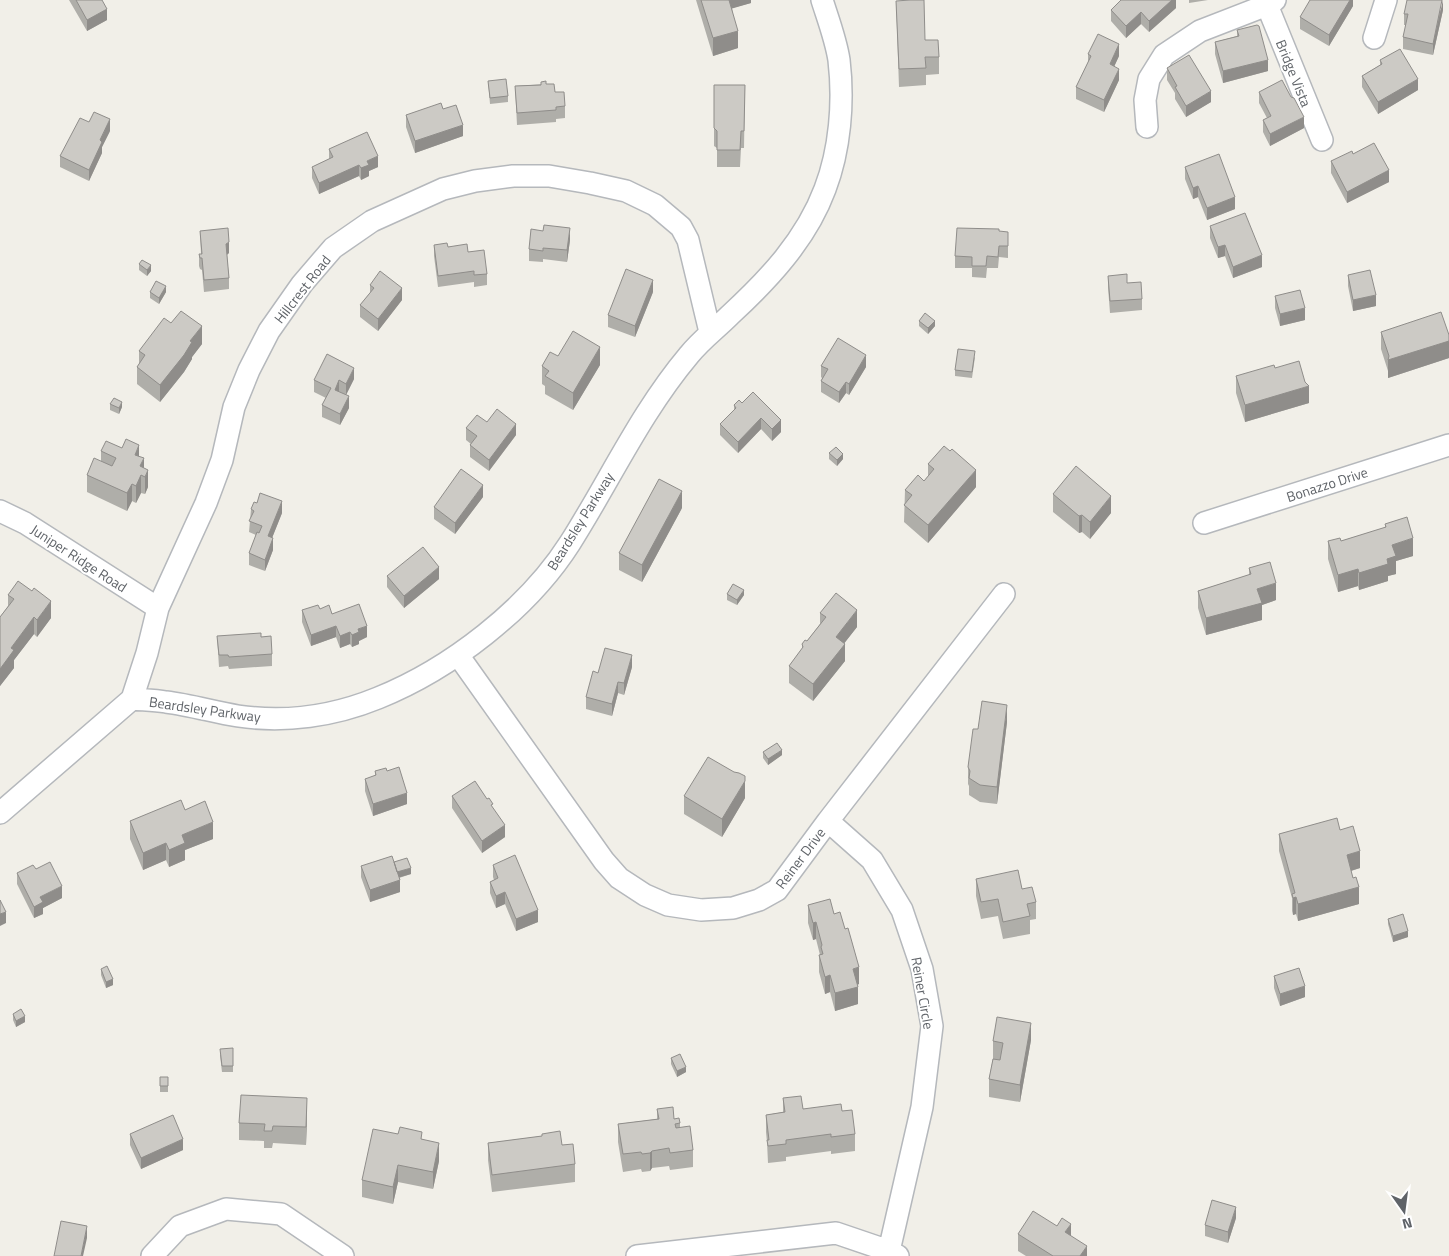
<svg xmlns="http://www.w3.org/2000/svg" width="1449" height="1256" viewBox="0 0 1449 1256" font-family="'Titillium Web',sans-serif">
<rect width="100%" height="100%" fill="#f1efe8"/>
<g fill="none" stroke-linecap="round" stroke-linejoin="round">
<defs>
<path id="minor" d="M1267 5 1322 140
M1374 38 1386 0
M1147 127 1145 100 1149 79 1164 55 1200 31 1267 5 1275 0
M0 511 25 523 158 608
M1204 523 1449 445
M458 655 604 861 619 878 645 895 668 905 701 910 733 908 759 900 777 890 828 821 1004 594
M132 699 147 653 158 608 206 503 222 460 234 407 249 370 269 331 302 284 333 248 372 221 443 189 475 181 513 176H549L590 183 626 191 655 205 681 227 688 240 710 332
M0 813 132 699C143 700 154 700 166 702 190 705 214 712 238 716 285 723 334 716 378 698 450 669 528 609 570 543 610 480 641 412 689 355 701 340 716 329 730 315 768 280 806 240 825 189 840 150 844 102 839 60 836 40 828 19 822 0
M828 821 872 860 902 910 922 969 932 1026 922 1107 889 1251
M152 1256 180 1226 226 1209 281 1214 343 1256
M637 1256 836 1233 889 1251 898 1256"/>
</defs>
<use href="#minor" stroke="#b5b8bc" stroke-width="24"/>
<use href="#minor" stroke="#fff" stroke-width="21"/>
</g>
<path fill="#afaea9" d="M69 0H102L107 20 87 31Z
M696 0H751V3L732 8 738 48 713 56Z
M1176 0V8L1149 32 1141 24 1126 38 1111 21V10Z
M1189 0H1208L1189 3Z
M1353 0V6L1329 46 1300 29V17Z
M896 1 925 40 939 57V74L926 75V85L899 87Z
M1443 10 1433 55 1403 49V37L1406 25H1404V14Z
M1237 30 1268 71 1223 83 1215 54V42L1237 36Z
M1088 54 1119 56 1114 66 1119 80 1104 112 1076 99V87L1088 63Z
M1380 60 1418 90 1378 114 1362 87V76L1380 65Z
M1167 68 1211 102 1186 117 1175 99V93L1167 80Z
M488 81 508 96V102L490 104Z
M546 84 555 92 565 106V118L556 119V122L517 125 515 86Z
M714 85H745L744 148H741L740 167H717V148L714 146Z
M1259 92 1304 128 1270 146 1263 132V120L1267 118 1259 103Z
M443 109 463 136 415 153 406 127V115Z
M110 131 102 147V153L89 181 60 167V156Z
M329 149 378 167 369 171V176L361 180 359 176 319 194 312 178V167L329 159Z
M1353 154 1389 182 1347 203 1331 173V161Z
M1185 167 1235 209 1207 220 1198 197 1193 199 1185 179Z
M1210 226 1262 267 1233 278 1225 256 1218 258 1210 238Z
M200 231 229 253 227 255 229 278V289L204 292 202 270 200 269 199 266V254H201Z
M999 231 1008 243V258L999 257 998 268H987L986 278 972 277V268H955V256Z
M570 240 567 262 543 259V262L529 261V249Z
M434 245 448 247 468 252 487 274V285L474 287V282L438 287 434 256Z
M139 264 151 271 147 276 139 270Z
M1348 275 1376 306 1353 311 1348 286Z
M1108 276 1127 283 1142 299V310L1110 313 1108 287Z
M370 285 402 300 378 331 360 317V305L370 293Z
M150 292H166L159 304 150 298Z
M653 292 635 337 608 327V315Z
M1275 296 1305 320 1280 326 1275 308Z
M919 321 935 326 928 334 919 326Z
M171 323 202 344 192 357V359L184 372 160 402 137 384V367L139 364V351Z
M1381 332 1449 335V358L1388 378V371L1381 349Z
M558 356 600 365 573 410 545 394V386L542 384V366Z
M975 357 972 378 955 376V370Z
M821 366 866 367 849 395 846 393 839 403 821 392V381L822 378 821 377Z
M1275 368 1309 403 1245 422 1236 393V376Z
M354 379 346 395 349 408 340 425 322 417V405L326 398 314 392V380Z
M742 403 781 432 772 441 761 429 738 453 720 435V424L734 410V405Z
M110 404 122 407 119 414 110 410Z
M487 422 516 435 489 471 470 457V445L471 444 466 440V428Z
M101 451 139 457 144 468 148 487 145 494 141 493 136 503 132 501 127 511 87 492V475L101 461Z
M950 451 976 487 928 543 904 522 905 490 924 481 928 476V464Z
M829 453 843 459 837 466 829 459Z
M1053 494 1111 513 1090 539 1082 532 1079 533 1053 512Z
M483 497 455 534 434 519V507Z
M682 508 642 582 619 570V553Z
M251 509 282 513 272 538 273 550 265 571 249 565V553L256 535 249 532Z
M1385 524 1413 556 1396 561V574L1388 576V581L1359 590 1358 586 1338 592 1328 559V541H1341L1385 528Z
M1249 568 1276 600 1262 605V620L1206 635 1198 608V591L1249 575Z
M387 576 439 579 404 608 387 587Z
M727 594 744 595 737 605 727 600Z
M8 595 51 618 37 637 34 634 14 660V668L0 686V617L8 606Z
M320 609 332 614 367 637 359 641V644L352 647 350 644 340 648 336 637 311 646 302 622V610Z
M820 613 857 627 844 643 845 661 813 701 789 683V666L802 649V644L807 641 820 624Z
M217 636 261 637 272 654V666L229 669 228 666 219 667Z
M632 667 624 695 618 693 612 716 586 709V697L598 673Z
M1007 722 997 804 980 802 969 795V786L968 784V767L978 729Z
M763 752 782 755 768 765 763 758Z
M375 771H387L407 804 373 816 365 791V779L375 776Z
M452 796 493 808 505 837 482 853 452 808Z
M684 796 745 798 722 837 684 814Z
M185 810 213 839 185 850V860L169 867 166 860 143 870 130 839V821Z
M1340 830 1360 868 1351 871 1359 904 1298 921 1296 914 1293 915 1292 911V898L1279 851V834Z
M394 862 411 874 399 878 400 892 370 902 361 877V866Z
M493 865 538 922 516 931 505 904 496 908 490 893V882L494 880 493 877Z
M17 873 62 898 43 908V914L34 918 17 884Z
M976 879 1036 902V919L1030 920V934L1003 939 998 916 981 919 976 896Z
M808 905 834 914 859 984 857 985 858 1004 835 1011 830 992 825 994 819 972V955H820L816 939 813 940 808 923Z
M1388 919 1408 937 1393 942 1388 924Z
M101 969 113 985 106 988 101 975Z
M1274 976 1305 997 1280 1006 1274 988Z
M13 1014 25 1022 16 1027 13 1020Z
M1031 1040 1020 1102 989 1097V1079L993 1058V1041Z
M233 1048V1072H222L220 1055Z
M671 1058 686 1072 677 1077 671 1064Z
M160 1077H168V1092H160Z
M783 1098 803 1109 842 1111 855 1134V1151L831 1154V1151L786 1157V1161L768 1163 767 1142 766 1132V1115L783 1112Z
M657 1109 674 1119 680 1123V1128L693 1150V1167L670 1170 669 1166 652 1168 650 1171 642 1172 641 1169 623 1172 618 1142V1124L657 1119Z
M307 1115 306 1145 273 1143 272 1148H264V1141L239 1140V1123Z
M130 1134 183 1150 141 1169 130 1145Z
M542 1136 562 1145 575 1164V1182L492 1192 488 1160V1143Z
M422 1140 439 1161 433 1189 398 1182 393 1204 362 1197V1180Z
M1236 1218 1228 1243 1205 1236V1225Z
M1018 1234 1071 1236 1087 1256H1026L1018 1251Z"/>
<path fill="#8f8d8a" d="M727 0H751V3L727 10Z
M1172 0H1176V8L1149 32V21Z
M1350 0H1353V6L1329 46V35Z
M1443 0V10L1433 55V44Z
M107 9V20L87 31V20Z
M1141 12V24L1126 38V26Z
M738 31V48L713 56V38Z
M1119 44V56L1110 76V64Z
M1268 60V71L1223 83V71Z
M1119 69V80L1104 112V100Z
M1418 79V90L1378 114V102Z
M1211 91V102L1186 117V106Z
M1304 117V128L1270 146V134Z
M110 119V131L102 147V153L89 181V170L100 140Z
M463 125V136L415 153V141Z
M378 156V167L369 171V176L361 180V168L367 161Z
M359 165V176L319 194V183Z
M1389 170V182L1347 203V192Z
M1198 186V197L1193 199V188Z
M1235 197V209L1207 220V208Z
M570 228V240L567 262V250Z
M229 242V253L226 255V244Z
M1225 245V256L1218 258V247Z
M1262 255V267L1233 278V267Z
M151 265V271L147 276V270Z
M653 280V292L635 337V326Z
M166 286V292L159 304V298Z
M402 288V300L378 331V319Z
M1376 295V306L1353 311V300Z
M1305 308V320L1280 326V314Z
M935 321V326L928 334V328Z
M202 326V344L192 357V359L184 372 160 402V385L190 341Z
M1449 341V358L1388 378V360Z
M600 347V365L573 410V393Z
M866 355V367L849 395V384Z
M354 368V379L346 395V384Z
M339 380V392L335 390Z
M846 382V393L839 403V392Z
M1309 386V403L1245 422V405Z
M349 396V408L340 425V414Z
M122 402V407L119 414V408Z
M761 418V429L738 453V442Z
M781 420V432L772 441V429Z
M516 424V435L489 471V460Z
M139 445V462L135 455Z
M843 454V459L837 466V460Z
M144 458V476L141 475V493L136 503V486L140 466Z
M148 470V487L145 494V477Z
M976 470V487L928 543V525Z
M132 484V501L127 511V493Z
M483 485V497L455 534V523Z
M682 491V508L642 582V565Z
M1111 496V513L1090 539V522Z
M282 501V513L268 548V536Z
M1082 515V532L1079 533V516Z
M273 538V550L265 571V560Z
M1413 538V556L1396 561V574L1388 576V581L1359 590V573L1387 559 1392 545Z
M439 567V579L404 608V596Z
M1358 569V586L1338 592V575Z
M1276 583V600L1262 605V620L1206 635V618L1257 589Z
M744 590V595L737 605V600Z
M51 601V618L37 637V620Z
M857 610V627L836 654V637Z
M34 617V634L14 660V668L0 686V669L11 648Z
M336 626V637L311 646V635Z
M367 626V637L359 641V644L352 647V635L358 629Z
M350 632V644L340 648V636Z
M845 644V661L813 701V684Z
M632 655V667L624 695V683Z
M618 682V693L612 716V704Z
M1007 705V722L997 804V787Z
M782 750V755L768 765V759Z
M745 781V798L722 837V819Z
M407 793V804L373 816V804Z
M213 822V839L185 850V860L169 867V850L182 835Z
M505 825V837L482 853V841Z
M166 843V860L143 870V853Z
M1360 851V868L1347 872V855Z
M411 868V874L397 878V872Z
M400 880V892L370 902V890Z
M62 886V898L43 908V914L34 918V907L40 897Z
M1359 887V904L1298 921V904Z
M505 892V904L496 908V896Z
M1296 897V914L1293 915V898Z
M538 910V922L516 931V919Z
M6 912V923L0 926V914Z
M816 922V939L813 940V923Z
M1408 931V937L1393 942V936Z
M859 967V984L853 986V969Z
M830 975V992L825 994V977Z
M113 979V985L106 988V982Z
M1305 986V997L1280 1006V994Z
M858 987V1004L835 1011V993Z
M25 1016V1022L16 1027V1021Z
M1031 1023V1040L1020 1102V1085Z
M686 1067V1072L677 1077V1071Z
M307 1098V1115L306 1145V1127Z
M183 1139V1150L141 1169V1158Z
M439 1143V1161L433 1189V1172Z
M652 1151V1168L650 1171V1153Z
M398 1165V1182L393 1204V1187Z
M1236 1207V1218L1228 1243V1232Z
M1071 1224V1241L1065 1232Z
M87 1226V1238L83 1256H81Z
M1087 1246V1256H1080Z"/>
<path fill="#cccac5" stroke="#8f8d8a" d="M76 0H102L107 9 87 20Z
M701 0H729L738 31 713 38Z
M910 0H924L925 40H938L939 57H925L926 68 899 69 896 1Z
M1121 0H1172L1149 21 1141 12 1126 26 1111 10Z
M1310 0H1350L1329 35 1300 17Z
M1407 0H1442L1433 44 1403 37 1408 14H1404Z
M1257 25 1259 26 1268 60 1223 71 1215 42 1239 36 1237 30Z
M1098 34 1119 44 1110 64 1119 69 1104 100 1076 87 1091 56 1088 54Z
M1400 49 1418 79 1378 102 1362 76 1382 64 1380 60Z
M1189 55 1211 91 1186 106 1175 87 1177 86 1167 68Z
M506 79 508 96 490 98 488 81Z
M1282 80 1291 97 1294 98 1304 117 1270 134 1263 120 1271 116 1259 92Z
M546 81V84H554L555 92H564L565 106 556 107V110L517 113 515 86 541 85V82Z
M714 85H745L744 131H741L740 150H717V131L714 128Z
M441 103 443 109 456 105 463 125 415 141 406 115Z
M94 112 110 119 100 140 102 142 89 170 60 156 80 118 89 122Z
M367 132 378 156 367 161 369 165 361 168 359 165 319 183 312 167 333 157 329 149Z
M1374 143 1389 170 1347 192 1331 161 1352 151 1353 154Z
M1219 154 1235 197 1207 208 1198 186 1193 188 1185 167Z
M1245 213 1262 255 1233 267 1225 245 1218 247 1210 226Z
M544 225 570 228 567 250 543 248V251L529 249 531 229 543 231Z
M228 228 229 242 226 244 229 278 204 280 202 258H200L199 254H202L200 231Z
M957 228 999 229V231L1008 232V246H999L998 257 987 256 986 266H972V257L955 256Z
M447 243 448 247 467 244 468 252 484 250 487 274 474 275V271L438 276 434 245Z
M142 260 151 265 147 270 139 264Z
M626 269 653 280 635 326 608 315Z
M1370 270 1376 295 1353 300 1348 275Z
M380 271 402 288 378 319 360 305 374 288 370 285Z
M1127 274V283L1141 282 1142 299 1110 301 1108 276Z
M156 281 166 286 159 298 150 292Z
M1300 290 1305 308 1280 314 1275 296Z
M181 311 202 326 190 341 192 342 184 355 160 385 137 367 145 355 139 351 164 318 171 323Z
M1441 312 1449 335V341L1388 360 1389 356 1381 332Z
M925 313 935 321 928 328 919 321Z
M573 331 600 347 573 393 545 376 549 371 542 366 550 352 558 356Z
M838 338 866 355 849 384 846 382 839 392 821 381 828 369 821 366Z
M958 349 975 351 972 372 955 370Z
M327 354 354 368 346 384 339 380 335 390 349 396 340 414 322 405 331 388 314 380Z
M1299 361 1305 382 1309 386 1245 405 1236 376 1274 365 1275 368Z
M753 392 781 420 772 429 761 418 738 442 720 424 736 408 734 405 739 400 742 403Z
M114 398 122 402 119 408 110 404Z
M497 409 516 424 489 460 470 445 477 436 466 428 477 415 487 422Z
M126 439 139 445 135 455 144 458 140 466 148 470 145 477 141 475 136 486 132 484 127 493 87 475 94 458 112 466 116 458 101 451 106 441 122 448Z
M944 446 950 451 952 449 976 470 928 525 904 505 912 495 905 490 918 475 924 481 934 469 928 464Z
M836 447 843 454 837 460 829 453Z
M1076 466 1111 496 1090 522 1082 515 1079 516 1053 494Z
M461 469 483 485 455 523 434 507Z
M659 479 682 491 642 565 619 553Z
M260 493 282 501 268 536 273 538 265 560 249 553 257 532 259 533 262 526 249 521 254 511 251 509 254 502 257 503Z
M1407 517 1413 538 1392 545 1396 556 1387 559 1388 564 1359 573 1358 569 1338 575 1328 541 1340 538 1341 541 1386 527 1385 524Z
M423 547 439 567 404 596 387 576Z
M1270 562 1276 583 1257 589 1262 603 1206 618 1198 591 1251 574 1249 568Z
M18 581 32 591 34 588 51 601 37 620 34 617 11 648 14 650 0 669V617L14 599 8 595Z
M733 584 744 590 737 600 727 594Z
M836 593 857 610 836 637 845 644 813 684 789 666 803 647 802 644 805 640 807 641 826 617 820 613Z
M359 604 367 626 358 629 359 632 352 635 350 632 340 636 336 626 311 635 302 610 318 605 320 609 329 605 332 614Z
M261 633V637L271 636 272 654 229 657 228 655H219L217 636Z
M605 648 632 655 624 683 618 682 612 704 586 697 593 671 598 673Z
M982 701 1007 705 997 787 980 785 969 778 970 771 968 767 973 729H978Z
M777 743 782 750 768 759 763 752Z
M708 757 734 772 739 773 745 776V781L722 819 684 796Z
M399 767 407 793 373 804 365 779 376 775 375 771 386 768 387 771Z
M475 781 487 799 489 798 493 804 491 805 505 825 482 841 452 796Z
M181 800 185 810 205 801 213 822 182 835 185 843 169 850 166 843 143 853 130 821Z
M1337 818 1340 830 1353 826 1360 851 1347 855 1353 878 1356 877 1359 887 1298 904 1296 897 1293 898 1292 894 1295 893 1279 834Z
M515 855 538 910 516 919 505 892 496 896 490 882 498 878 493 865Z
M392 856 400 880 370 890 361 866Z
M407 858 411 868 397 872 394 862Z
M50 862 62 886 40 897 43 902 34 907 17 873 33 865 36 869Z
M1018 870 1022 889 1032 887 1036 902 1027 904 1030 916 1003 922 998 899 981 902 976 879Z
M830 899 834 914 840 912 845 929 848 928 859 967 853 969 858 987 835 993 830 975 825 977 819 955 823 954 821 947 822 945 816 922 813 923 808 905Z
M0 900 6 912 0 914Z
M1403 914 1408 931 1393 936 1388 919Z
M107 966 113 979 106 982 101 969Z
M1299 968 1305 986 1280 994 1274 976Z
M21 1009 25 1016 16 1021 13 1014Z
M997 1017 1031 1023 1020 1085 989 1079 993 1059 1000 1060 1003 1043 993 1041Z
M233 1048V1066H222L220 1049Z
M680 1054 686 1067 677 1071 671 1058Z
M160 1077H168V1086H160Z
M241 1095 307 1098 306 1127 273 1126 272 1131H264L265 1124 239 1123Z
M801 1096 803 1109 841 1104 842 1111 852 1110 855 1134 831 1137V1134L786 1140V1144L768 1146 767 1140H769L766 1115 785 1112 783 1098Z
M673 1107 674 1119 679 1118 680 1123 675 1124 676 1128 690 1126 693 1150 670 1153 669 1148 652 1151 650 1153 642 1154 641 1152 623 1154 618 1124 659 1119 657 1109Z
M173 1115 183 1139 141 1158 130 1134Z
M400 1127 422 1132 421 1139 439 1143 433 1172 398 1165 393 1187 362 1180 373 1129 398 1134Z
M560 1131 562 1145 573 1144 575 1164 492 1175 488 1143 542 1136V1134Z
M1212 1200 1236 1207 1228 1232 1205 1225Z
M1033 1211 1057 1226 1062 1218 1071 1224 1065 1232 1087 1246 1080 1256H1053L1018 1234Z
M61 1221 87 1226 81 1256H54Z"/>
<g text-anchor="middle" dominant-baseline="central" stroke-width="4" stroke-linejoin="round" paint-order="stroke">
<g font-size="14" fill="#5f6368" stroke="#fff">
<text transform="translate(1294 73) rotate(68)">Bridge Vista</text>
<text transform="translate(302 289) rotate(-52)">Hillcrest Road</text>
<text transform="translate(1327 484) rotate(-18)">Bonazzo Drive</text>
<text transform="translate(580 521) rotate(-58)">Beardsley Parkway</text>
<text transform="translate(79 558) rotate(33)">Juniper Ridge Road</text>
<text transform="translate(205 709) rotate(8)">Beardsley Parkway</text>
<text transform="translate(800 858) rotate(-53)">Reiner Drive</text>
<text transform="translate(923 993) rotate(80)">Reiner Circle</text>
</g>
</g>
<g transform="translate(1404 1211) rotate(166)" stroke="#ffffff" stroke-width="4" paint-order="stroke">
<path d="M0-4L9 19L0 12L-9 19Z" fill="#5f6368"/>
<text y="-8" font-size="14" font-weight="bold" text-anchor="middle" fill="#5f6368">N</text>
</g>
</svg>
